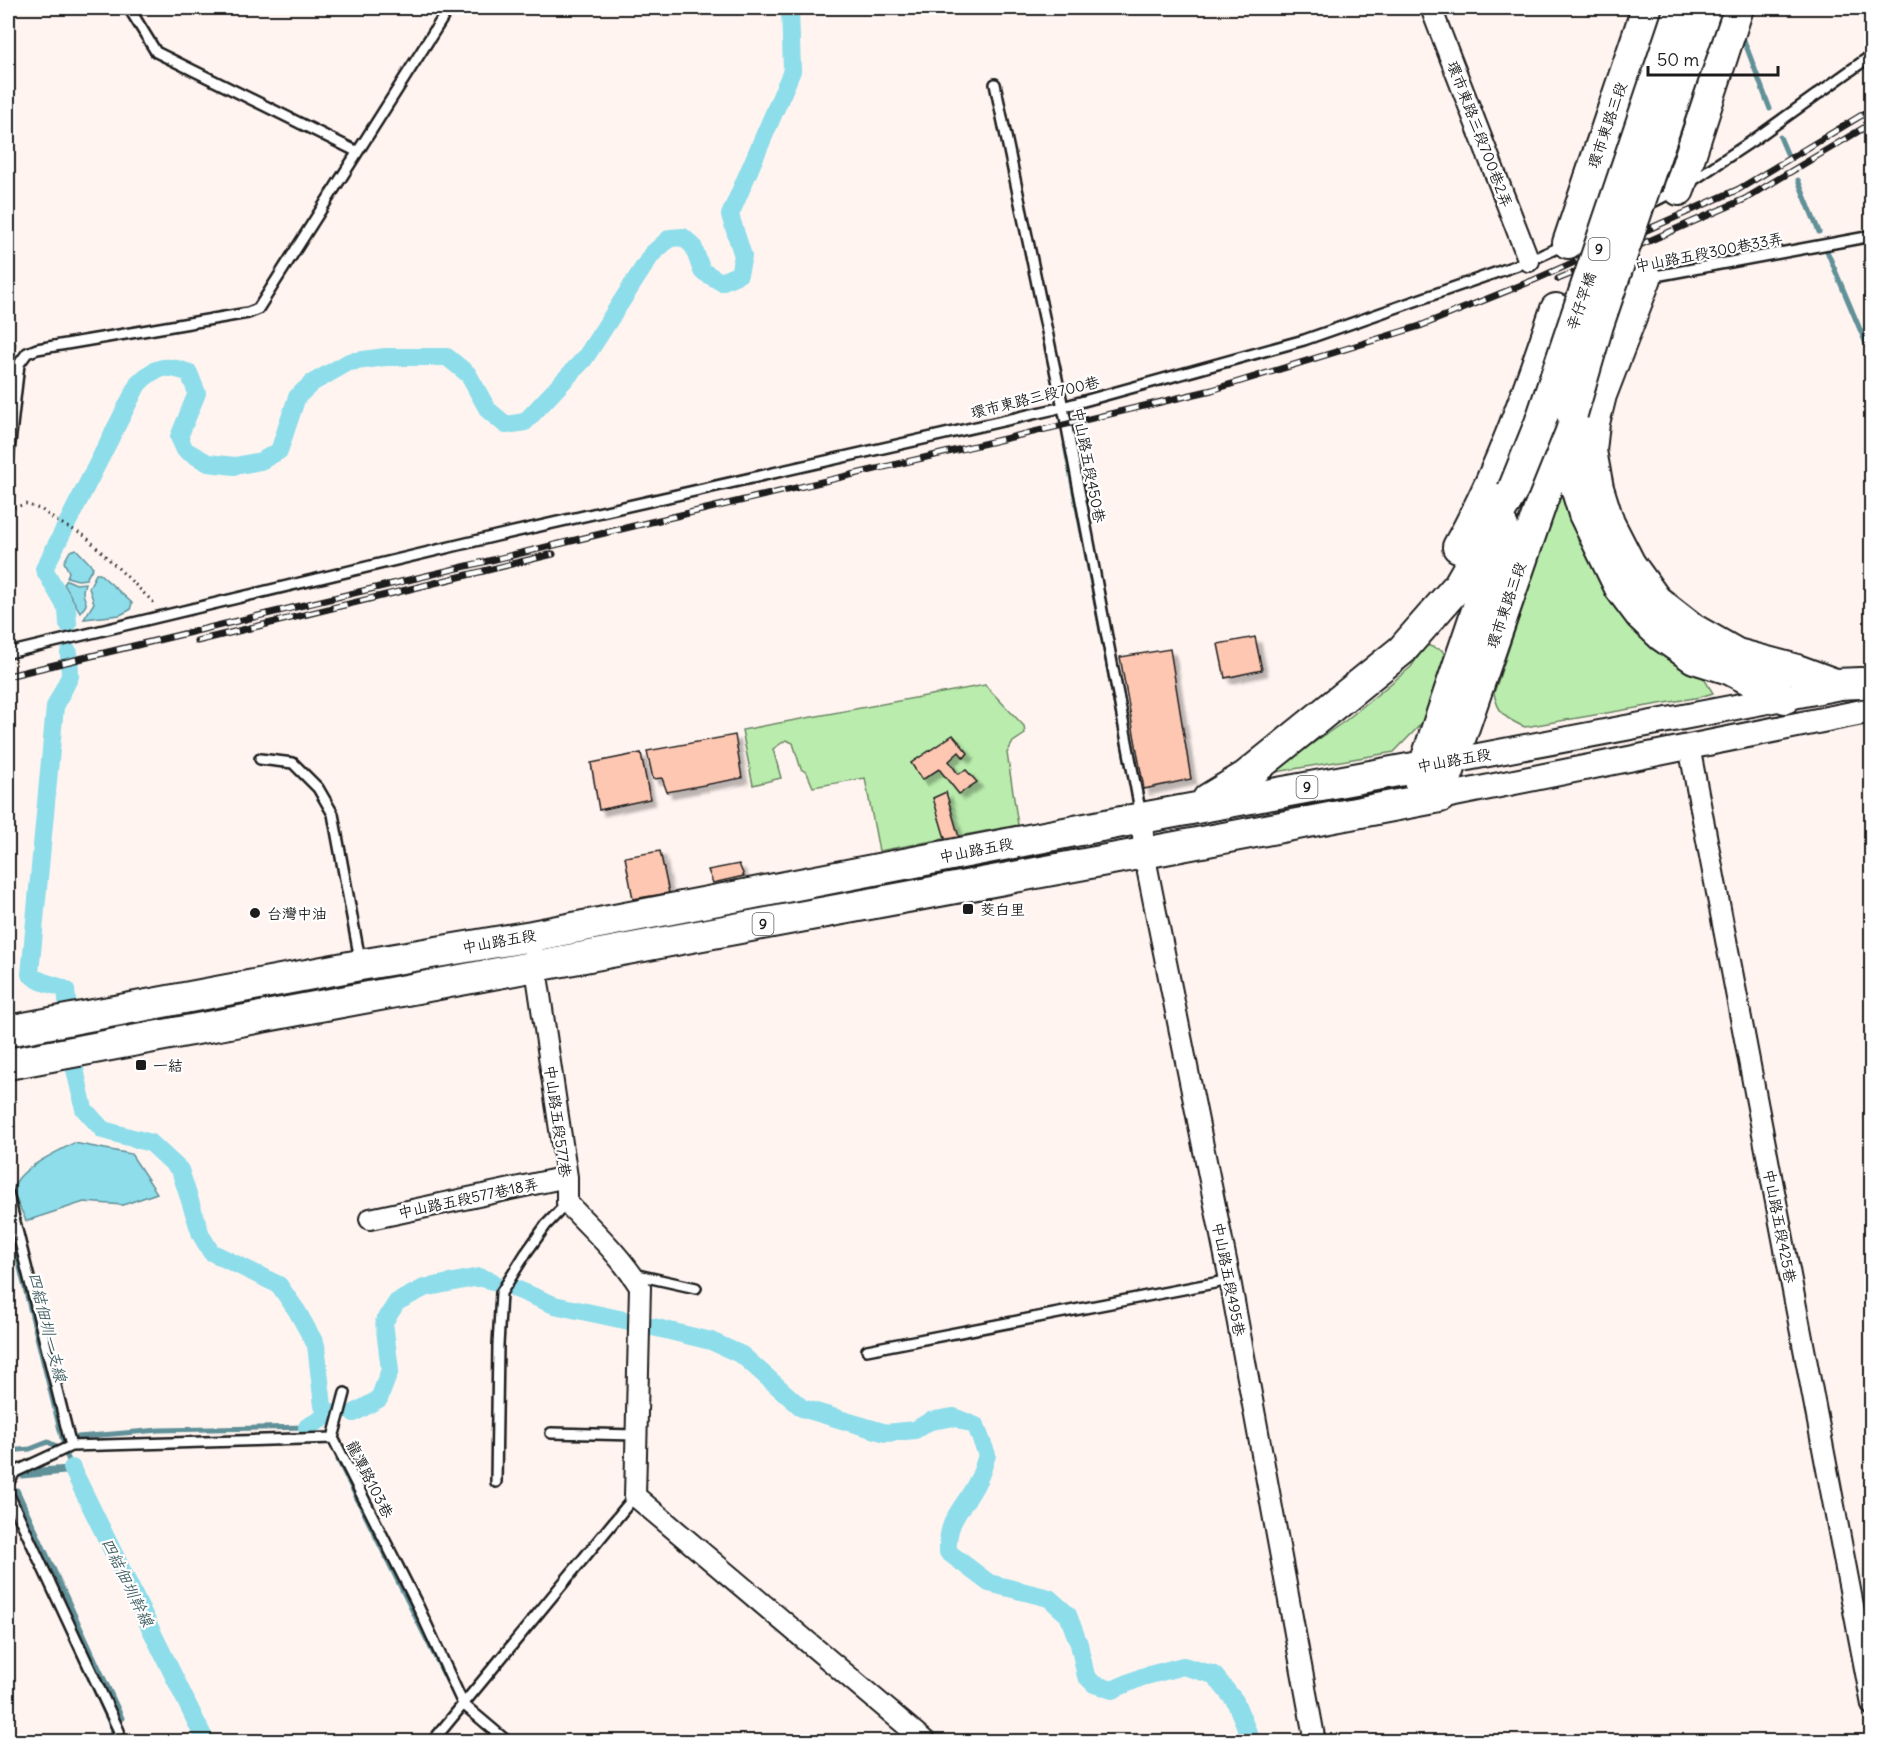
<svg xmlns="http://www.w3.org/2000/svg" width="1879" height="1749" viewBox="0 0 1879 1749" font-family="Delius,'LXGW WenKai TC',sans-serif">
<defs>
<filter id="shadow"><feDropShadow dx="5.5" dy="5.5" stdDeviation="1.5" flood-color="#0004"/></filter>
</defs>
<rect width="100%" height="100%" fill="#fff4f0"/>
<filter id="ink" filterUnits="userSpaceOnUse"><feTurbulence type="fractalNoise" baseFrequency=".0167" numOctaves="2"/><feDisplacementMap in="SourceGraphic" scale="12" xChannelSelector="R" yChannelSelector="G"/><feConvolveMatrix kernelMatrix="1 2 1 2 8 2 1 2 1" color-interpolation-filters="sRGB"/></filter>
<g filter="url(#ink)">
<path fill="#baedad" stroke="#6b8464" stroke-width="1.5" d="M1565 481 1653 640 1703 677 1713 693 1700 697 1525 727C1506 719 1498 714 1494 693Z
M1426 645 1442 650 1447 660 1423 722 1394 752 1270 773 1345 721 1411 667Z
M985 685 1024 726 1025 734 1013 742 1007 753 1018 825 879 851 865 778 813 787 807 773 801 769 793 743 786 740 773 749 781 778 753 785 742 730Z"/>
<path fill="#8eddea" stroke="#609098" stroke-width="1.5" d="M76 549 93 567 86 579 78 580 67 577 69 572 64 562 70 551Z
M96 574H100L132 603 130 610 120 615 84 619 94 603 89 588Z
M67 580 76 584 85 583C84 586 83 589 83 592 84 603 91 602 80 612L64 584Z
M74 1143 131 1154 157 1193 123 1205 84 1202 26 1221C23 1212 14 1200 14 1190 13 1171 59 1151 74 1143Z"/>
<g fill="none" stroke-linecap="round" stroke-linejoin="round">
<path stroke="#609098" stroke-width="5" d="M1742 35 1770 109
M1780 137 1789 158
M1798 180 1819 232
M1827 251 1872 358
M8 340 14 344 8 390
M1065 445 1127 765
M8 1219 63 1442
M329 1415 330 1417
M78 1437 159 1430 307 1427
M8 1451 30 1449 48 1442 54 1445
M67 1456 72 1468
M338 1460 455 1697
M23 1471 71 1468
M22 1476 65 1472 72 1468
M17 1490 122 1718
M45 1582 112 1728 111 1742"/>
<path stroke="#8eddea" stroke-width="18" d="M68 624 67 609 44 569 138 384C155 366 166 364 189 373L197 393 179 437 185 450 208 463 235 466 261 461 279 451 297 397 312 383 349 362 385 357H447L468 374 488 410 506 425 525 422 585 358 652 254 670 238 683 237 693 246 702 271 721 282 739 274 743 256 730 215 792 71 790 8
M69 653 70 676 55 707 30 974C40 984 54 983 66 990L74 1065 84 1109 103 1130 151 1143 180 1170 201 1235 211 1252 279 1285 297 1311 316 1345 323 1406 331 1415
M516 1289 554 1305 638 1323
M653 1327 711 1341 742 1355 802 1408 886 1433 915 1430 930 1421 954 1417 976 1426 987 1455C984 1464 982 1474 977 1482 964 1509 946 1518 948 1552L989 1583 1049 1598 1068 1615 1079 1644 1086 1676 1094 1684 1112 1690 1142 1677 1183 1666 1214 1675 1235 1701 1252 1742
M354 1413 379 1399 390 1370 384 1322 397 1302 424 1288 479 1277 492 1281
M307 1427 329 1415
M72 1468 206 1742"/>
</g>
<path fill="#fec7b2" stroke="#1c1c1c" stroke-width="1.5" filter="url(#shadow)" d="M1255 637 1262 670 1225 678 1218 644Z
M1170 649 1191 779 1144 789 1120 657Z
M735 735 742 778 667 792 662 778 653 779 647 751Z
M953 735 968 753 964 758 959 752 949 761 958 774 966 770 977 782 959 794 939 769 922 780 911 763Z
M641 753 650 799 599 810 591 763Z
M946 792 960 841 947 845 933 798Z
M660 851 669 893 633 899 625 857Z
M739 864 744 876 713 883 708 870Z"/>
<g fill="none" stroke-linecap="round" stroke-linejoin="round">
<defs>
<path id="service" d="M129 8 156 52 356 151
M995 84 1065 417 1141 815
M1689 183 1752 141 1872 55
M1647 205 1675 191
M1650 277 1872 236
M8 461 19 364 27 353 37 349 248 313 258 309 449 8
M8 653 496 536 1055 409 1304 340 1529 261 1564 245
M260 759 293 763 318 788 333 814 360 960
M8 1194 71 1446 15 1472 8 1483
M633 1274 696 1288
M867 1350 1230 1280
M551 1433 636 1435
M333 1438 345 1393
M71 1446 333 1438 418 1606 463 1704 508 1742
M496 1482 498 1345 501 1293 526 1253 546 1225 567 1203
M8 1493 119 1731 118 1742
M432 1742 635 1496"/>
<path id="minor" d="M1431 8 1529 261
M1689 746 1872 1705
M1142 818 1144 853 1230 1280 1315 1742
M534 955 567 1177V1203C593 1230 620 1255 640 1287L635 1496 926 1742
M370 1219 567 1177"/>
<path id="tertiary" d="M1452 761 1846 686
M1440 797 1872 710"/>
<path id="primary" d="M1679 190 1738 8
M1568 243 1647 8
M1646 278 1601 395 1594 423 1591 451 1598 488 1609 523 1630 564 1656 600 1693 629 1737 654 1797 670 1835 684 1861 683
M1572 432 1575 484 1584 514 1620 588 1641 616 1662 636 1694 658 1729 669 1785 698
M1458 547C1500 473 1529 389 1556 309
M1419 781 1494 560 1503 527
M1208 799 1246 776 1402 650 1458 586 1513 490
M8 1031 360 965 532 936 1142 818 1452 761
M8 1064 1144 853 1440 797 1572 414"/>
</defs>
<use href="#service" stroke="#1c1c1c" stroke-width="14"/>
<use href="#minor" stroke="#1c1c1c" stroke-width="24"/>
<use href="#tertiary" stroke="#1c1c1c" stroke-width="28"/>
<use href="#primary" stroke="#1c1c1c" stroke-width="34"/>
<path stroke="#1c1c1c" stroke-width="3" stroke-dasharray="1.5 4.5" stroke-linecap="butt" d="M8 509 26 504 42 510 55 520 85 536 155 604"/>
<use href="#service" stroke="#fff" stroke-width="9"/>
<use href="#minor" stroke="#fff" stroke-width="20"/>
<use href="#tertiary" stroke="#fff" stroke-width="24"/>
<use href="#primary" stroke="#fff" stroke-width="30"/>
<defs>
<path id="rail" d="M1558 279 1626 251 1745 199 1872 123
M197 641 553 554
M8 676 638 525 1212 390 1420 326 1534 280 1739 189 1872 109"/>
</defs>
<use href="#rail" stroke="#1c1c1c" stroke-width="7"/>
<use href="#rail" stroke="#fff" stroke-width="4.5" stroke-dasharray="14" stroke-linecap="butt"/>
<defs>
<path id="primary-bridge" d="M1572 414 1598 325 1706 8
M1513 490 1540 423 1680 8"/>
</defs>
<use href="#primary-bridge" stroke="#1c1c1c" stroke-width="34" stroke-linecap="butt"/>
<use href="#primary-bridge" stroke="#fff" stroke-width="30"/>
</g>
</g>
<g fill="#1c1c1c" stroke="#fff" stroke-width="2">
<rect x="962" y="903" width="12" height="12" rx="3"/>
<circle cx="255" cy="913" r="6"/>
<rect x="135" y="1059" width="12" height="12" rx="3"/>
</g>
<g text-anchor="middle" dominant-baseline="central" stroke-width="4.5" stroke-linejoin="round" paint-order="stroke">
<g fill="#fff" stroke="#606060" stroke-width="1.5">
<rect x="1588.5" y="238" width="21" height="22" rx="4.5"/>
<rect x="1296.5" y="776" width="21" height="22" rx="4.5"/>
<rect x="752.5" y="913" width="21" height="22" rx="4.5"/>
</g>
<g font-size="14" font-weight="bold" fill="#1c1c1c">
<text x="1599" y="249">9</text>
<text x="1307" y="787">9</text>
<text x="763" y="924">9</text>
</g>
<g font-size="15" fill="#1c1c1c" stroke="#fff">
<text transform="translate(1607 125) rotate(-71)">環市東路三段</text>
<text transform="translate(1480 134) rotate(69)">環市東路三段700巷2弄</text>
<text transform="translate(1709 252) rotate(-11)">中山路五段300巷33弄</text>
<text transform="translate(1581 301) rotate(-71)">辛仔罕橋</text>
<text transform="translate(1035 397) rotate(-14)">環市東路三段700巷</text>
<text transform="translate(1089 465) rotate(79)">中山路五段450巷</text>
<text transform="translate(1506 605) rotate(-71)">環市東路三段</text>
<text transform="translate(1454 760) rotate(-10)">中山路五段</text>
<text transform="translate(976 850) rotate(-11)">中山路五段</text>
<text transform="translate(499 941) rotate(-10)">中山路五段</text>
<text transform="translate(558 1121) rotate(82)">中山路五段577巷</text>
<text transform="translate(468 1198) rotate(-12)">中山路五段577巷18弄</text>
<text transform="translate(1780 1226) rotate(79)">中山路五段425巷</text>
<text transform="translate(1229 1279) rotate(79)">中山路五段495巷</text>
<text transform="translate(370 1479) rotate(63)">龍潭路103巷</text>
</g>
<g font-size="15" fill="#1c1c1c" stroke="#fff" text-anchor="start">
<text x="980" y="909">茭白里</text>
<text x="267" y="913">台灣中油</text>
<text x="153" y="1065">一結</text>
</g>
<g font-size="16" font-style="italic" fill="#446064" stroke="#fff">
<text transform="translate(48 1327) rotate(76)">四結佃圳一支線</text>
<text transform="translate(128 1582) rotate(64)">四結佃圳幹線</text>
</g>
</g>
<rect width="1879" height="1749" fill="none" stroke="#fff" stroke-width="30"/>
<rect x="15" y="15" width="1849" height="1719" fill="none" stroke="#1c1c1c" stroke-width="2" filter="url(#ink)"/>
<path d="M1648 66v9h130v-9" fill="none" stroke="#1c1c1c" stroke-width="3"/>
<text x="1657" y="66" font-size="18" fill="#1c1c1c" stroke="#ffffff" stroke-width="4.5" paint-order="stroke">50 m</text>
</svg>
